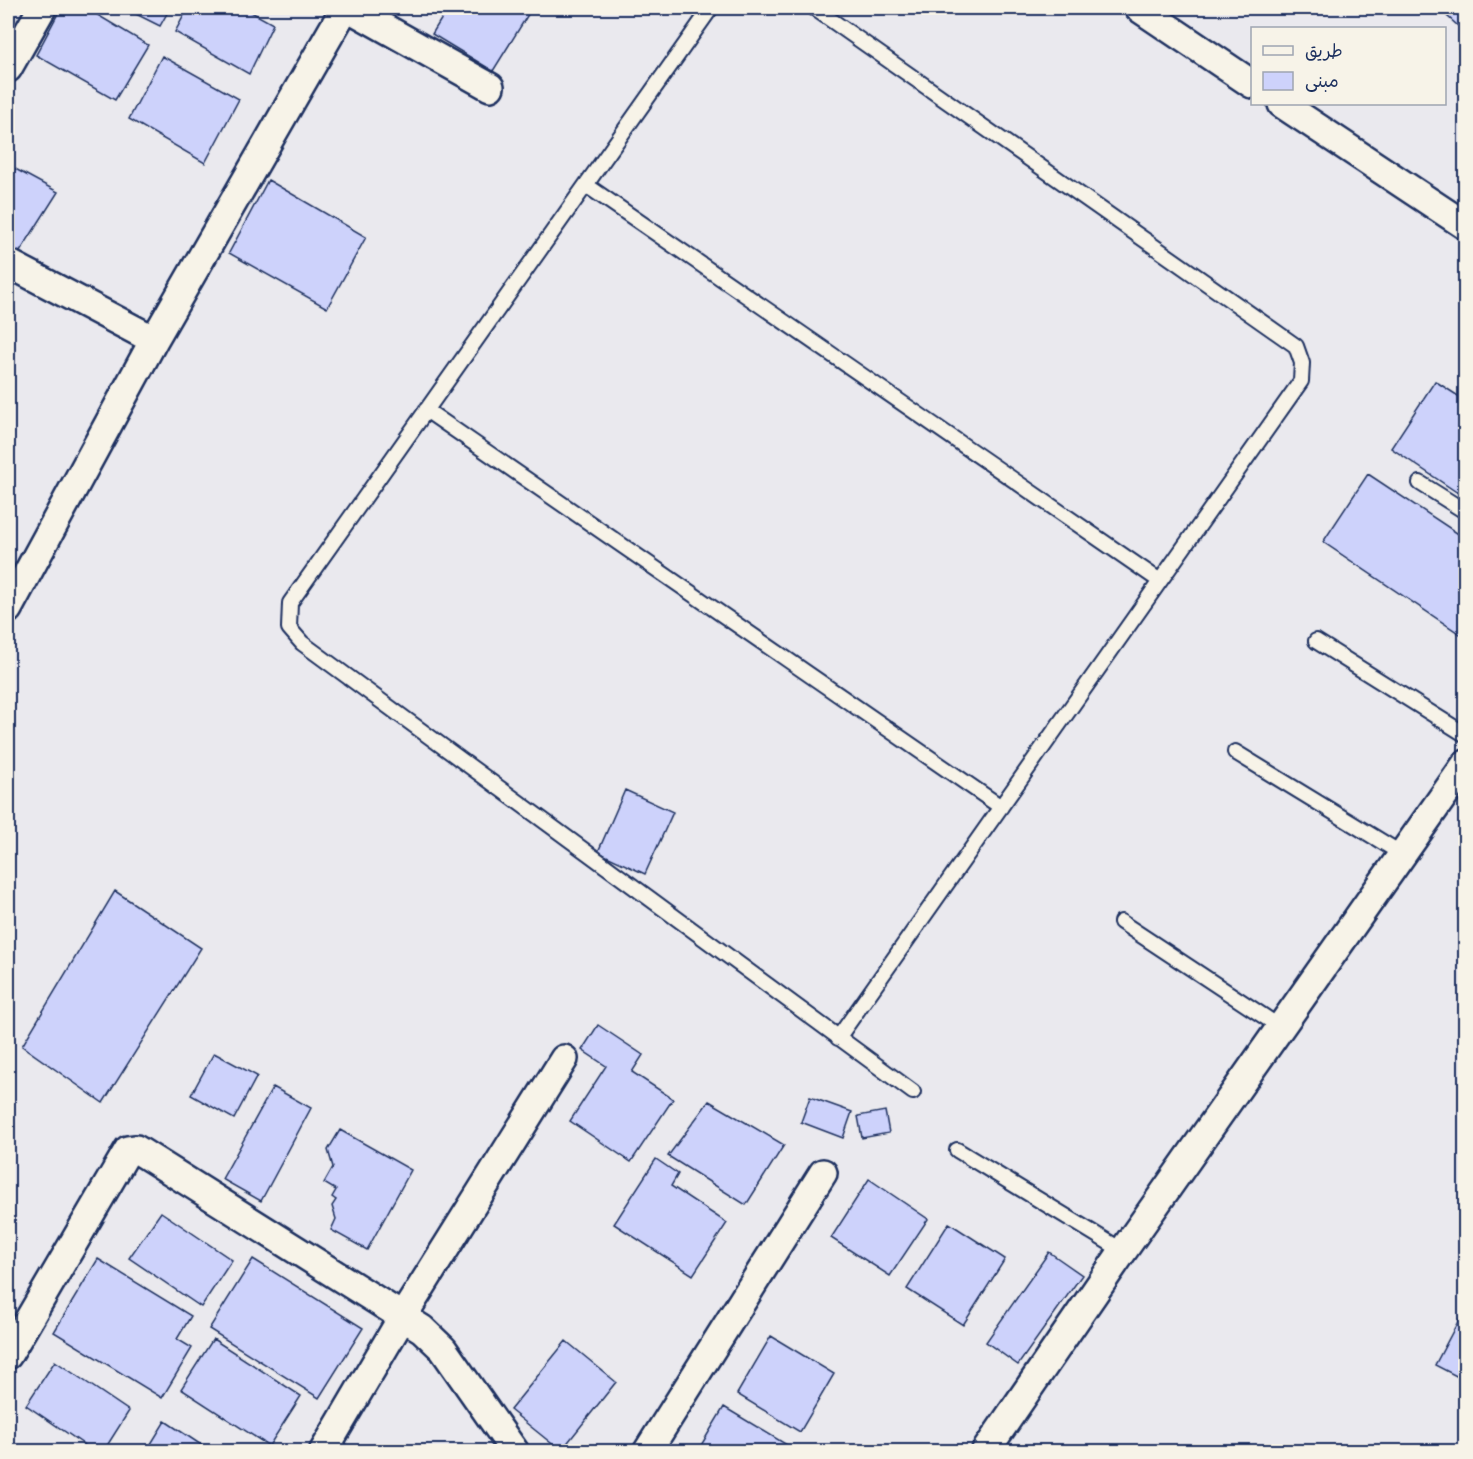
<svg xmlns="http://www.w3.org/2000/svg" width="1473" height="1459" viewBox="0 0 1473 1459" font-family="Delius,'Playpen Sans Arabic',sans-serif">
<rect width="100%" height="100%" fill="#eae9ee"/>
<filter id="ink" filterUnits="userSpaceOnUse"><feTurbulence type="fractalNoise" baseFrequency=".0167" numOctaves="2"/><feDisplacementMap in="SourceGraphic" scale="12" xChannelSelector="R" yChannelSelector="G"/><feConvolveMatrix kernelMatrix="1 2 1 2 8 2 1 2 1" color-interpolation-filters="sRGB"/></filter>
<g filter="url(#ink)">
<path fill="#cdd2fb" stroke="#1b2f5e" stroke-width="1.5" d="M61 8H86L148 45 115 100 36 55Z
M124 8H170L160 26Z
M188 8H244L273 24 249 74 175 32Z
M448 8H532L493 71 432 34Z
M1438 8H1466V33Z
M162 56 239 99 205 163 129 119Z
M8 165 58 192 18 255 8 249Z
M268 180 366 237 327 308 229 253Z
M1435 381 1466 401V482L1458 493 1391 448Z
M1368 474 1466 539V638L1323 542Z
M625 790 673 812 645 874 598 852Z
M115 891 201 948 103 1103 22 1046Z
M598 1025 643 1055 632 1072 673 1099 631 1162 570 1121 606 1066 582 1050Z
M214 1053 257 1076 234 1119 191 1095Z
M273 1087 311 1108 261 1201 222 1179Z
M810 1097 852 1112 843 1138 801 1122Z
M709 1101 784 1145 746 1205 668 1156Z
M885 1111 889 1133 862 1138 858 1116Z
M340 1130 411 1170 367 1250 331 1230 336 1219 332 1206 336 1200 332 1197 336 1190 324 1183 333 1167 328 1150Z
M656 1159 678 1174 671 1186 727 1223 693 1275 614 1224Z
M869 1179 928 1219 890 1276 831 1238Z
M161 1212 232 1260 201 1307 129 1258Z
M949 1223 1005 1259 963 1325 907 1289Z
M1049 1252 1082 1275 1018 1365 986 1342Z
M98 1259 191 1316 177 1339 192 1348 162 1398 54 1332Z
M253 1259 363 1328 319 1398 209 1329Z
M1463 1312 1466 1314V1381L1435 1365Z
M771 1336 834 1374 800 1432 737 1394Z
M213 1339 301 1396 269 1446 181 1389Z
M566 1341 616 1382 561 1451 510 1410Z
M55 1361 129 1411 103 1452H95L26 1405Z
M724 1407 787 1445 783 1452H697Z
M165 1421 212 1452H146Z"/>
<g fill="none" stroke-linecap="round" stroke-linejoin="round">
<defs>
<path id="service" d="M711 8 290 603 289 628 302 643 913 1092
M814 8 1296 346 1302 363 1301 381 838 1038
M586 185 1160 581
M426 410 1001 807
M1420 483 1466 512
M1316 641 1466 735
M1235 752 1402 854
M1121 922 1280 1027
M957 1150 1123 1251"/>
<path id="minor" d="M349 8 490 87
M1139 8 1252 84
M8 68 42 8
M1282 104 1466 226
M8 263 154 340
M8 609 154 340 345 8
M8 1355 128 1150 136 1149 422 1329 443 1349 515 1452
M323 1452 403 1316 564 1059
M647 1452 823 1173
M985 1452 1123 1251 1466 764"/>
</defs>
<use href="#service" stroke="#1b2f5e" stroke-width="18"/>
<use href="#minor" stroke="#1b2f5e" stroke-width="32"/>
<use href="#service" stroke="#f7f3e8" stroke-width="14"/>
<use href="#minor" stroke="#f7f3e8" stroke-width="27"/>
</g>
</g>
<rect width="1473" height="1459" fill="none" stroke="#f7f3e8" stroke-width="30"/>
<rect x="15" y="15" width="1443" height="1429" fill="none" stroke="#1b2f5e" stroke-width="2" filter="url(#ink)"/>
<rect x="1251" y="27" width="195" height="78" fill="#f7f3e8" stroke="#9fa5b1" stroke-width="1.5"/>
<rect x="1263" y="46" width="30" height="9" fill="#f7f3e8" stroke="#9fa5b1" stroke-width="1.5"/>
<text x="1305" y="57" font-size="18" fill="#1b2f5e">طريق</text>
<rect x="1263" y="72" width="30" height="18" fill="#cdd2fb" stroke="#9fa5b1" stroke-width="1.5"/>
<text x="1305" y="87" font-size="18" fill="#1b2f5e">مبنى</text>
</svg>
